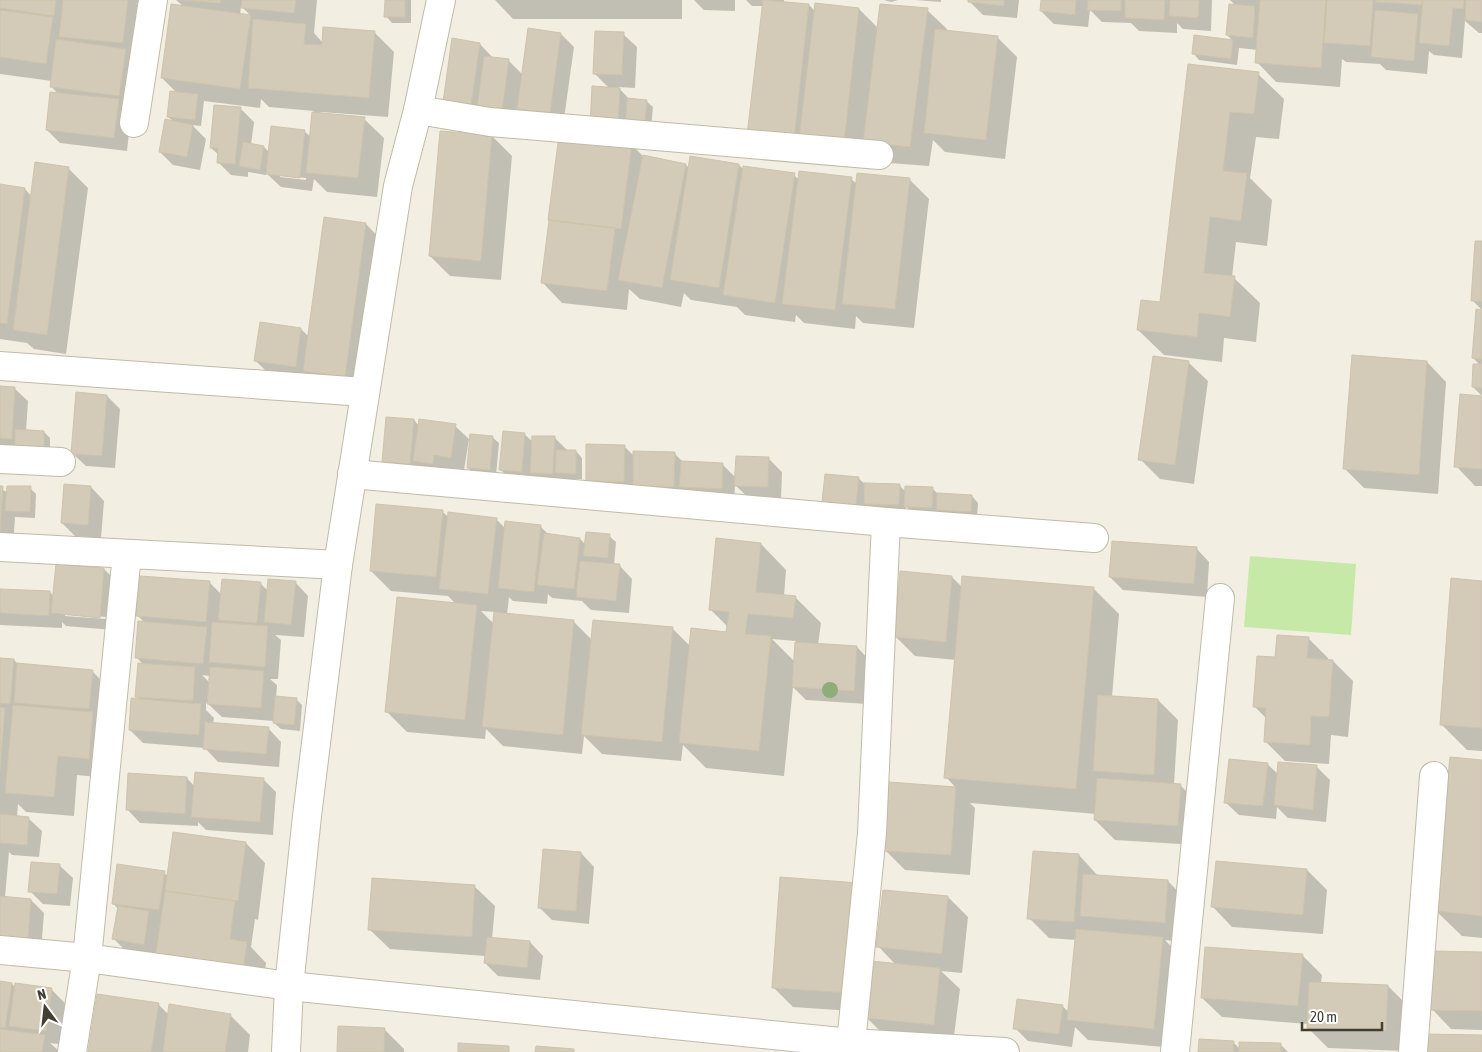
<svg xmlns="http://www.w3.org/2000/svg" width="1482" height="1052" viewBox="0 0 1482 1052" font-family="'Asap Condensed',sans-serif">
<rect width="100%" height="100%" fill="#f2eee2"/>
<path fill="#c6e9a8" d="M1250 556 1356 564 1351 635 1244 627Z"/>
<path fill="#0003" fill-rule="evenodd" d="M0 0H147L146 5 136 3 148 15 131 114 127 151 60 143 47 130 58 94 51 86 52 81 0 74Z
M176 0H317L314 33 323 43 374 32 394 52 388 117 321 112V114L364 119 384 138 377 197 327 192 314 179 312 191 281 187 266 173V175L248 172V177L231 175 218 162 219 155 211 148 240 108 254 122 251 145 264 147 270 153 304 131 311 137 314 111 269 107 261 99 260 108 204 101 201 126 192 125 206 139 200 170 173 165 160 152 174 122 168 117 177 93 162 78 184 7ZM241 6 251 16 240 15ZM280 175 306 178V180L280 177Z
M386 0H411V23H392L386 16Z
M495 0H682V19H513Z
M694 0H735V11L704 10Z
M746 0H784V2L809 5 815 11 859 9 878 28 927 10 947 29V32L997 37 1017 57 1005 159 945 152 933 140 929 166 769 154 763 6H752Z
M884 0H898L891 2Z
M915 0H941V2Z
M970 0H1019L1017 18 983 15 970 2Z
M1042 0H1212L1211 31 1183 29 1177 23V33L1139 31 1131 23 1102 22 1090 10 1088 27 1054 24 1041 11Z
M1230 0H1482V33H1479L1465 21 1462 58 1434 55 1429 51 1427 74 1386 70 1380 64 1346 62 1342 59 1340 87 1276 82 1257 62 1258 50 1239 48 1237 65 1199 60 1193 53 1195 36 1233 41 1227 35 1236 6Z
M561 34 574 47 563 126 531 122 517 107 515 124 458 115 480 44 493 58 508 60 523 75Z
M623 34 637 47 635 88 618 87 630 100 646 101 653 107 650 138 632 145 643 156 686 165 689 168 739 165 744 170 794 175 799 180 851 179 857 184 909 179 929 199 914 328 863 323 856 316 855 329 804 323 796 315 795 322 745 315 737 307 691 300 684 293 681 307 640 299 629 289 627 310 562 303 543 283 606 142 609 88 594 73Z
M1189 66 1258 74 1284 99 1279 139 1256 137 1250 178 1272 200 1267 246 1236 242 1232 277 1234 278 1260 303 1256 342 1224 338 1222 362 1164 355 1138 330 1161 304Z
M441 132 492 136 512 156 501 280 450 276 430 256Z
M68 168 88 188 66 354 34 349 27 343 0 339V186L25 189 31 196Z
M366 224 385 244 365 396 269 374 256 361 301 329 309 337Z
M1482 243V310L1472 300Z
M1482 311V396L1473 387 1481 366 1473 358Z
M1188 362 1208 381 1194 484 1160 479 1140 459Z
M1427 362 1446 382 1438 494 1364 488 1344 468Z
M0 387 14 388 28 401 26 431 44 432 50 438V457L0 450Z
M107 396 120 409 115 468 86 466 72 453Z
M1482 397V486H1475L1456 466Z
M414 420 419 426H455L469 439 464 470 447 468 446 476 397 474 383 461Z
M524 434 533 442 555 438 568 451H576L582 458V479H566V487L514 483 501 470Z
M492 437 499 443 496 476 475 474 468 468Z
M624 446 635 457 674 453 683 462 722 464 736 478 769 459 782 472 781 500 749 498 735 485 734 502 600 494 587 481Z
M858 478 865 484 900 486 906 492 933 489 938 494 972 496 978 503 977 518 943 516 938 511V514L912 513 906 506 905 511 836 515 823 501Z
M91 487 104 501 101 538 75 536 62 523Z
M0 488 8 493 30 488 36 494 35 518 15 517 13 546 0 545Z
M442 511 449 518 496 519 506 529 540 526 549 535 580 539 586 545 609 536 616 542 614 565H619L632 579 629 613 591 610 582 601 552 598 548 594 547 604 513 601 509 597 507 615 573 621 592 640 672 628 690 646 727 633 728 627 710 609 761 544 786 570 784 596 795 597 821 623 818 645 857 647 870 661 867 704 806 700 793 687 784 776 706 768 683 745 681 761 602 754 584 736 582 754 503 746 486 729 485 739 407 732 387 712 456 604 448 596 391 591 371 571ZM481 611 495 612 494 624ZM772 639 796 641 795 662Z
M1196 548 1209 562 1207 597 1123 590 1110 577Z
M104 569 117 582 113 630 66 626 62 622V628L0 625V590L50 592 54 597ZM65 613 106 617V619L65 616Z
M952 577 963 588H1093L1119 614 1112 697 1158 700 1178 720 1174 784 1180 785 1200 805 1197 845 1115 840 1095 820 1096 814 970 803 975 808 970 875 905 870 885 850 890 784 956 788 946 777 956 660 915 656 895 636Z
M209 582 222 595 260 583 268 591 295 582 308 596 304 637 275 635 281 640 278 679H270L277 685 276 698 296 699 302 705 300 731 281 729 274 723V721L222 717 206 702V710L214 718 213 724 268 728 281 742 279 767 218 762 205 748 143 743 130 730 141 700 137 696 143 664 137 658 145 623 138 616ZM202 675 210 676V683Z
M1482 582V751L1467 750 1441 724Z
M1308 638 1328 658V660L1333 661 1353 681 1348 737 1331 735 1329 764 1285 761 1265 741 1267 719 1254 706 1276 658Z
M0 659 14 660 19 665 92 671 105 684 108 778 77 775 74 816 26 812 18 804 17 817 28 818 42 831 39 857 12 855 9 852 5 897 31 900 44 913 41 952 0 946Z
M1482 762V938L1462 936 1436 911Z
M1267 764 1278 774 1317 767 1330 780 1326 822 1288 818 1277 807 1276 819 1239 815 1225 802Z
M187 778 195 787 263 779 276 792 273 835 206 830 198 822V826L140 823 127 809Z
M246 843 265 863 258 920 255 919 251 947 266 963 263 990 127 952 114 939 118 909 113 903 164 873 168 876Z
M581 853 594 867 589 924 552 920 539 907Z
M1079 855 1098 876 1168 881 1187 901 1184 942 1165 940 1182 958 1174 1048 1088 1040 1075 1027 1072 1047 1028 1041 1015 1028 1062 1006 1069 1012 1076 940 1049 938 1029 918Z
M59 865 73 878 70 906 43 904 30 891Z
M1307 870 1327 890 1323 934 1232 927 1213 907Z
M475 887 495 906 492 939 530 942 543 956 540 980 498 976 485 963 486 956 390 949 370 930Z
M948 897 968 917 962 973 941 971 960 989 953 1044 886 1037 866 1017 867 1012 793 1007 773 987 878 904 873 962 896 965 878 946Z
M1482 953V1030L1451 1029 1432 1009Z
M1302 955 1322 975 1321 983 1388 986 1408 1006 1406 1051 1328 1048 1308 1028V1024L1222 1017 1202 998Z
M0 983 12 984 16 988 52 990 65 1003 59 1044 50 1043 60 1052H0Z
M158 1004 169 1015H230L250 1035 248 1052H89Z
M384 1029 404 1049V1052H338Z
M1233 1042 1240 1049 1280 1044 1288 1052H1199Z"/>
<path fill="#d3cbb7" stroke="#cfc3aa" d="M0 0H56L54 16 0 8Z
M63 0H128L123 43 59 37Z
M181 0H221L220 3Z
M242 0H296L294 13 241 8Z
M385 0H405V17H384Z
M763 0 809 4 794 140 747 135Z
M968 0H1004V6L968 2Z
M1041 0H1076L1075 15 1040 11Z
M1088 0H1121V11L1087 10Z
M1125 0H1165L1164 20 1125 18Z
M1170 0H1199L1198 18 1169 16Z
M1260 0H1326L1321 68 1255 63Z
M1327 0H1373L1370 46 1324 43Z
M1376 0H1422V5L1376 2Z
M1423 0H1464L1463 9 1453 8 1449 46 1419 43Z
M1466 0H1482V22L1465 20Z
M815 3 859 8 844 143 799 139Z
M171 4 251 15 240 89 161 78Z
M880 4 928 8 910 147 863 142Z
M1229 4 1255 6 1253 38 1226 35Z
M0 10 53 17 46 64 0 57Z
M1375 10 1418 14 1414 61 1371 57Z
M253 19 306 24 304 44 322 45 323 27 375 31 369 98 248 88Z
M528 28 561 33 550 113 517 109Z
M935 29 998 36 986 140 924 133Z
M595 31 624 32 622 75 593 74Z
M1194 35 1233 40 1231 59 1192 54Z
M452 38 480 43 471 106 443 102Z
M56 39 126 49 119 96 50 87Z
M484 56 509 59 502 112 477 108Z
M1188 64 1259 72 1254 114 1230 112 1223 171 1247 173 1241 221 1210 217 1204 273 1235 276 1230 317 1199 313 1197 337 1137 330 1141 300 1160 302Z
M592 86 620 88 618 129 590 127Z
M170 91 198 94 195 120 167 117Z
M50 92 119 99 114 138 46 130Z
M627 98 647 100 644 132 625 130Z
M214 105 241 107 235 164 217 163 218 148H210Z
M312 112 365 117 358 178 306 173Z
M165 119 193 125 187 157 159 152Z
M271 126 305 130 300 178 266 174Z
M440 131 492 135 481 261 429 256Z
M559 135 632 143 621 229 548 220Z
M243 142 264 146 260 170 239 166Z
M643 155 686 164 662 288 618 280Z
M690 156 739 164 719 288 670 280Z
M35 162 69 167 47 335 13 330Z
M743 166 795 173 775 303 723 295Z
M799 171 852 177 835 310 782 304Z
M857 173 910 178 895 309 842 304Z
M0 184 25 188 7 324 0 323Z
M324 217 366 223 345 377 303 371Z
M549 220 615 228 607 291 541 283Z
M1475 241H1482V301H1471Z
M1476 309 1482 310V359L1472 358Z
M260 322 301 328 296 367 254 361Z
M1352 355 1427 361 1419 475 1343 469Z
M1153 356 1189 361 1175 465 1138 460Z
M1473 364H1482V388L1472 387Z
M0 386 15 387 12 439 0 438Z
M76 392 107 395 102 456 71 454Z
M1460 394 1482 396V469L1454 467Z
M386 417 414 419 410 464 382 462Z
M419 419 456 424 451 458 434 455 433 464 413 461Z
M15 429 44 431V451L15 450Z
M503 431 525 433 522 472 499 470Z
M470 434 493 436 490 470 467 468Z
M532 436H555L553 474 530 473Z
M586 444 625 445 624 482 586 481Z
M556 450H576V474L555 473Z
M633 451 675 452 674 487 633 486Z
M736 456 769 457 768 487 734 486Z
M681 461 723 463 722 489 679 487Z
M825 474 859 477 856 505 822 502Z
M864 483 900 484 899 505 864 504Z
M64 484 91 486 88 525 61 523Z
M0 486H3L0 533Z
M7 486H31L30 512 5 511Z
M905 486 933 487 932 508 904 507Z
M937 493 972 495 971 512 936 510Z
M376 504 443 510 436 577 370 571Z
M448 512 497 518 488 594 439 589Z
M505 521 541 525 534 592 498 588Z
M586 532 610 534 608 558 583 556Z
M544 533 580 538 574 589 537 585Z
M716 538 761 543 756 592 796 596 793 618 748 614 745 634 771 636 759 751 679 743 691 628 726 632 729 612 709 610Z
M1112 541 1197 547 1194 584 1109 577Z
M580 561 620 564 616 601 576 597Z
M56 564 104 568 100 618 51 613Z
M900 571 952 576 946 642 894 637Z
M140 576 210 581 206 622 136 616Z
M962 576 1094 587 1076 789 944 778Z
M1451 578 1482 581V728L1440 725Z
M222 579 261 582 257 623 218 620Z
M268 579 296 581 291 625 264 622Z
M0 589 50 591 49 616 0 613Z
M397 597 477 605 465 720 385 712Z
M494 612 574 620 563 735 482 727Z
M593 620 673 627 662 742 581 735Z
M138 621 207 627 203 664 135 658Z
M212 622 268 626 265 667 209 662Z
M1277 635 1309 637 1307 658 1333 660 1329 717 1311 716 1310 745 1264 742 1266 708 1253 707 1257 656 1275 657Z
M795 642 857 646 854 691 792 687Z
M0 658 14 659 10 704 0 703Z
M17 663 93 670 89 709 14 703Z
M138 663 195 667 193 701 135 697Z
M210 667 264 671 261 708 207 704Z
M1098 695 1158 699 1154 775 1093 771Z
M275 696 297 698 294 725 273 723Z
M131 698 201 704 199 735 129 730Z
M13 705 93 712 89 759 58 756 54 797 5 793Z
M0 707 5 708 0 771Z
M205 722 269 727 266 754 203 749Z
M1450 757 1482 760V916L1435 911Z
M1229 759 1268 763 1263 806 1224 803Z
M1278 762 1317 765 1313 810 1274 805Z
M195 772 264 778 260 822 191 817Z
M128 773 187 777 185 814 126 810Z
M1097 778 1181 784 1178 826 1094 820Z
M889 782 956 787 951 855 884 851Z
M0 814 29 817 27 845 0 843Z
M173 832 246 842 238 901 165 891Z
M543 849 581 852 576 911 538 908Z
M1033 851 1079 854 1074 922 1027 919Z
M1216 861 1307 869 1303 915 1211 907Z
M31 862 60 864 57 894 28 892Z
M117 864 165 871 159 910 112 904Z
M1083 874 1168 880 1165 923 1080 916Z
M780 877 858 883 850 993 772 988Z
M372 878 475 885 472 937 368 930Z
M883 890 948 896 942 954 876 947Z
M165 891 235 901 230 939 247 942 243 971 155 959Z
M0 896 31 899 28 939 0 937Z
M118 906 149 911 144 945 112 939Z
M1076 929 1163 937 1154 1029 1067 1020Z
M487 937 530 941 527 968 484 963Z
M1205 947 1303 954 1298 1006 1201 998Z
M1432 951 1482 952V1011L1430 1010Z
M871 961 940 968 934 1025 865 1018Z
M0 981 12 983 5 1028 0 1027Z
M1309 982 1388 985 1386 1031 1307 1028Z
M15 983 52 988 46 1031 9 1026Z
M97 994 159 1003 151 1052H88Z
M1017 999 1063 1005 1059 1034 1013 1029Z
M169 1004 231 1014 225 1052H163Z
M338 1026 385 1028 384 1052H337Z
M0 1029 45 1035 42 1052H0Z
M1425 1034 1482 1035V1052H1425Z
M1199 1039 1234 1041 1233 1052H1198Z
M1239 1042 1281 1043V1052H1239Z
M458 1043 509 1046V1052H458Z
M536 1046 574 1049V1052H535Z"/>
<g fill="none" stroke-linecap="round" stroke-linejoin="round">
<defs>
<path id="minor" d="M418 110 490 122 879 155
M134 123 153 0
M0 366 364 392
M0 459 61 462
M352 474 886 522 1094 538
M0 547 338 565
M0 950 87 958 289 986 851 1043 1005 1052
M851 1043 872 833 886 522
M72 1052 87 958 127 554
M1175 1052 1220 598
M1413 1052 1434 776"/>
<path id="tertiary" d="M286 1052 289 986 307 816 338 565 398 186 418 110 441 0"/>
</defs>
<use href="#minor" stroke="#c0baa7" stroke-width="30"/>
<use href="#tertiary" stroke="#c0baa7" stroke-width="30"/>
<use href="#minor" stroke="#fff" stroke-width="28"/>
<use href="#tertiary" stroke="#fff" stroke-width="28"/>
</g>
<circle fill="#8ead7a" cx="830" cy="690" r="8"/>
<g transform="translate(45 1007) rotate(345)" stroke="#ffffff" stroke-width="4" paint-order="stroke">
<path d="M0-4L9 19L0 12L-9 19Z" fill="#433e32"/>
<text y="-8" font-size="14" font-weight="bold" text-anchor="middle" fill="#433e32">N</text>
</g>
<path d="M1302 1022v8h80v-8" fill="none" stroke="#433e32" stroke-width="2.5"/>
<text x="1310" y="1022" font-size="15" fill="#433e32" stroke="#ffffff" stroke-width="4" paint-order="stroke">20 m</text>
</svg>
